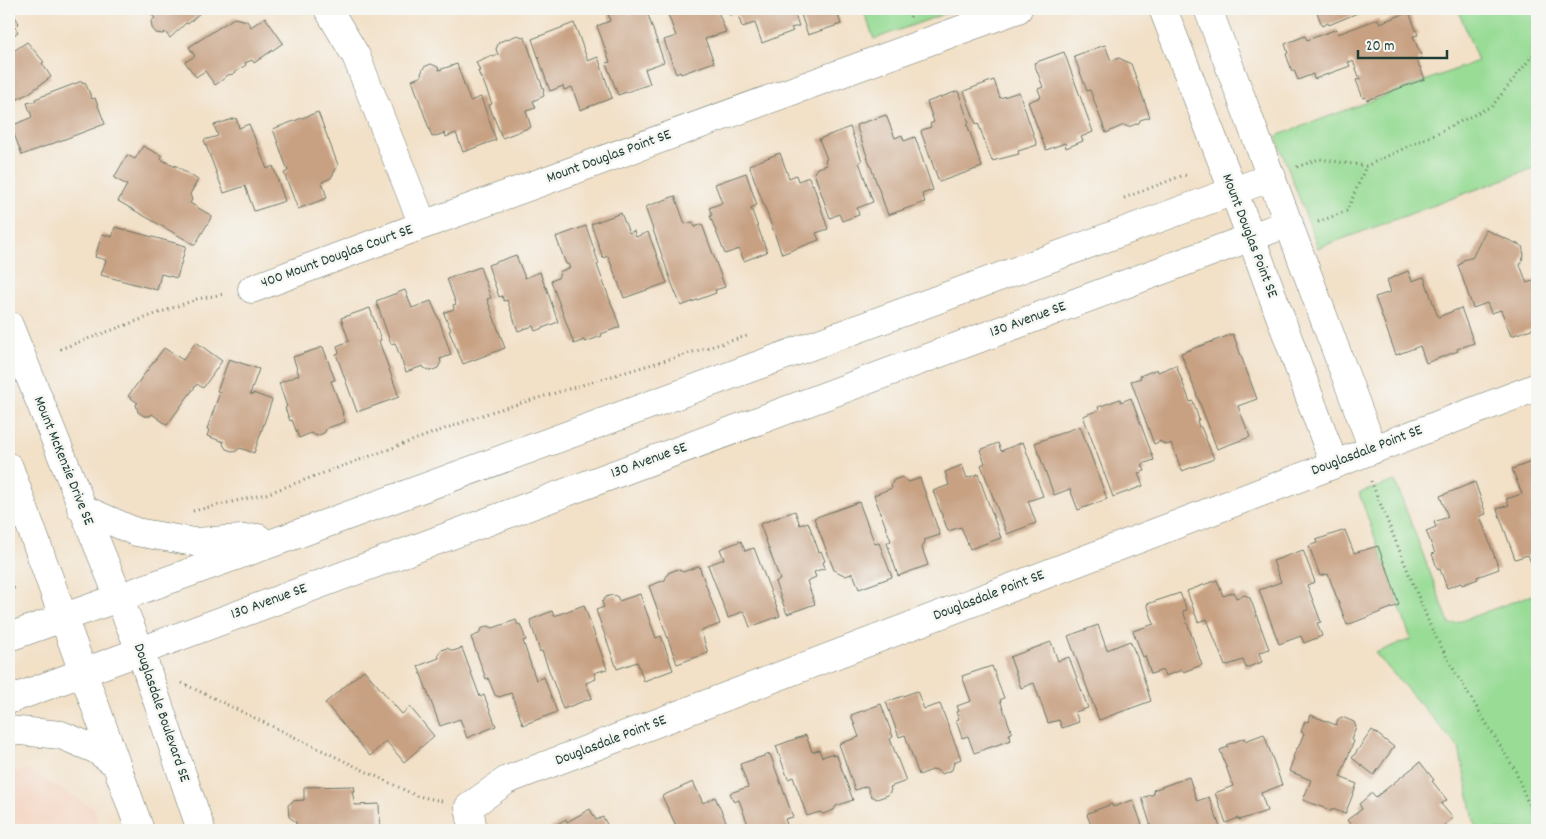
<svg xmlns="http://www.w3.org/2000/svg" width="1546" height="839" viewBox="0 0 1546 839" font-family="Dekko,sans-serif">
<rect width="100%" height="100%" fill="#f6f6f2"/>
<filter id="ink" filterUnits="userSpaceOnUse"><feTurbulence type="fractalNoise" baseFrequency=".02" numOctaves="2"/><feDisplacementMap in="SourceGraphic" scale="10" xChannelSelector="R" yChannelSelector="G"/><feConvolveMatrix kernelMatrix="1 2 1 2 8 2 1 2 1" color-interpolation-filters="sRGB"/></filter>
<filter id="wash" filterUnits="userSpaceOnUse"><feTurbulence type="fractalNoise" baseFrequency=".0096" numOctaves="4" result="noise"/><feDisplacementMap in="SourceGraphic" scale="20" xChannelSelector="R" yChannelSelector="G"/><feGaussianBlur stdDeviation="1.12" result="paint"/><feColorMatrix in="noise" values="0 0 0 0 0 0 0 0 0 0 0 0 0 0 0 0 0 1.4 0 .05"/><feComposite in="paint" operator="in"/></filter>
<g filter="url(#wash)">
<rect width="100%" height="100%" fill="#f2e0c7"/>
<path fill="#f4d3c0" d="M26 769 94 808 101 830H9V773Z"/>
<path fill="#98dc95" stroke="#5c8c64" d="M863 9H958L874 39Z
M1458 9H1537V167L1318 248 1276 136 1478 61Z
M1395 481 1450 625 1537 593V830H1476L1459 748 1375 653 1411 639 1359 493Z"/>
<g id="blocks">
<path fill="#c8a183" d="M10 9 19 23 15 27 18 32 9 39V10Z
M146 9H204L188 24 186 23 170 38 165 32 163 34 156 33 152 28 151 21 155 18Z
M607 9H628L630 14 646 9 664 62 645 69 650 84 618 95 606 63 610 62 597 26 610 21Z
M666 9H717L726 32 705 39 714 62 681 74 680 72 676 74 664 40 676 36Z
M727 9H793L799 26 791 28 793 31 762 43 755 23 742 27 737 12 729 15Z
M799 9H836L841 24 808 35Z
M1316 9H1367L1329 25 1328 23 1322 26Z
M1409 12 1418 35 1413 36 1422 58 1417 60 1425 79 1367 100 1366 97 1363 98 1356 80 1360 79 1353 61 1348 62 1350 66 1314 79 1313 74 1298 80 1294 70 1292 71 1286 54 1288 53 1285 44 1305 36 1307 40 1337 29 1338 34 1378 19 1380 23Z
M265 17 283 43 254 63 252 60 245 63 246 65 233 74 228 75 221 81 215 85 205 71 196 77 185 62 195 56 189 47 234 18 247 21 251 27Z
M574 23 588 61 598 57 612 98 580 110 572 87 564 90 563 86 550 91 532 39Z
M518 35 525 38 544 91 543 92 544 96 533 101 536 108 526 111 531 127 502 138 489 105 492 104 482 78 481 79 478 71H480L476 62 492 55 493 57 498 55 496 49 499 42Z
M27 42 44 62 42 63 51 77 29 93 10 103 9 101V54Z
M1105 45 1111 61 1119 58 1131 64 1150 117 1140 120 1139 123 1128 127 1124 125 1106 133 1090 90 1087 91 1074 56Z
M1064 52 1093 132 1081 137 1083 141 1066 148 1065 143 1046 150 1028 102 1041 97 1038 89 1043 87 1034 63Z
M431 64 438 67 439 70 457 64 470 101 481 97 496 140 463 152 456 133 446 137 445 133 432 137 412 80 422 76 421 74 424 67Z
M994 80 1000 98 1019 92 1037 145 1018 151 1019 154 992 161 978 123 976 124 964 91Z
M82 81 83 83 85 82 92 99 95 98 105 124 22 155 11 126 32 117 27 103 36 101 35 99Z
M958 91 969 123 967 124 982 167 939 182 921 132 922 130 931 127 930 124 934 122 927 102Z
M318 112 338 165 331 178 322 182 327 198 298 209 284 173 288 171 273 129Z
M886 115 895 138 902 135 904 141 915 137 933 190 922 194 925 202 888 215 856 125Z
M236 118 239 128 249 124 267 169 273 166 285 201 254 211 245 186 224 193 204 140 218 136 214 125Z
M850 127 862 161 859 162 873 202 857 208 859 215 842 221 839 214 830 218 814 173 817 168 827 165 825 160 827 159 819 139Z
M143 146 162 156 161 159 175 167V165L198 180 190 194 192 200 190 203 212 216 195 245 118 201 127 185 114 178 127 155 135 159Z
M780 153 789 178 796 175 798 181 809 177 811 184H813L828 229 816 233 819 240 782 254 749 165Z
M746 173 757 205 751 208 767 252 744 261 739 249 725 254 710 216 712 215 709 208 722 203 715 184Z
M675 196 685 224 693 222 695 227 702 224 725 287 715 290 716 293 681 306 672 284 645 207Z
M621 213 629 233 634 231 636 237 648 232 667 283 624 298 608 256 603 258 591 224Z
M586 226 599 264 597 265 620 327 601 334 602 336 585 342 584 340 574 344 551 281 558 278 561 271 570 268 568 264H566L556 237Z
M115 227 186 246 177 278 161 274 157 290 101 275 106 260 95 257 102 234 112 237Z
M1486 230 1522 246 1524 255 1520 265 1527 283 1537 279V327L1511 336 1501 310 1491 313 1487 303 1473 308 1458 265 1461 264 1463 260 1470 258H1472Z
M516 255 525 278 540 272 545 287H546L558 322 535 331 533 326 518 331 507 300 504 301 502 296 499 297 488 265Z
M480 267 491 298 487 299 505 348 463 364 449 331 451 330 444 314 445 312 454 309 453 305 456 304 447 279Z
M1408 271 1412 281 1424 277 1438 317 1461 308 1474 343 1457 349 1458 351 1426 363 1420 346 1396 355 1375 297 1391 292 1387 280Z
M405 290 412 308 431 301 440 322 451 355 440 359 441 362 438 368 430 371 424 368 423 366 406 372 395 343 391 344 376 301Z
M370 308 381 340 379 341 399 397 357 412 336 354 339 353 337 346 349 341 341 318Z
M1233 334 1257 399 1238 406 1250 437 1217 449 1181 353Z
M196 342 222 361 203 388 197 384 167 425 152 414 150 416H144L138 412 136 404 138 403 128 396 164 348 183 360Z
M323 347 335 380 331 381 343 413H342L345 422 327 428 324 433 317 436 311 433 299 438 292 420 290 421 285 408 287 407 279 383 299 375 293 357Z
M229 359 259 369 250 394 253 395V393L272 400 254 453 240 448 235 452 226 449 223 444 224 442 207 436 209 430 207 429 220 392 217 391Z
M1176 365 1190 402 1193 401 1199 420 1197 421 1199 427H1201L1214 459 1182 471 1171 443 1168 445 1162 443 1161 441 1154 444 1131 381 1141 378 1140 376 1157 369 1158 372Z
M1131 398 1154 460 1142 464 1145 471 1138 473 1143 486 1113 497 1083 416 1099 410 1098 407 1120 399 1121 402Z
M1080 426 1107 499 1078 510 1070 489 1054 495 1035 443Z
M1023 442 1043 496 1028 501 1036 523 1007 534 981 465 985 463 980 450 998 443 1001 451Z
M1537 460V563L1532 565 1528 555 1515 559 1497 509 1509 505 1506 499 1522 494 1512 469Z
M962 465 967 478 978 474 1001 538 970 549 961 527 948 531 933 491 949 485 945 472Z
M902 477 909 482 920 478 940 535 924 540 925 542 922 548 928 565 898 576 887 543 891 541 874 495 892 488 891 485 894 480Z
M1475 482 1486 514 1480 516 1499 569 1477 577 1478 579 1462 585 1461 583 1447 588 1440 569 1438 570 1432 554 1435 553 1426 531 1436 527 1434 522 1448 517 1440 496Z
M859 502 875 544 879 543 892 577 859 589 853 573 846 576 834 570 814 518Z
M795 511 800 525 808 522 819 552 821 551 825 561 823 562 825 568 814 572 816 577 807 581 815 604 787 614 775 582 780 580 760 524Z
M1345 530 1354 553 1378 546 1386 568H1387L1399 605 1347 625 1328 574 1320 576 1309 546 1317 543 1316 540Z
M741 541 745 551 754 548 780 616 750 627 744 611 728 618 708 565 724 559 720 549Z
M1303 550 1315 582 1307 585 1321 622 1317 623 1322 636 1304 643 1301 636 1279 644 1259 590 1281 582 1273 561Z
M699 566 720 624 701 631 708 653 677 664 649 586 665 580 668 573 678 569 683 572Z
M1217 580 1223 596 1234 592 1236 598 1245 595 1250 598 1269 649 1259 653 1262 662 1246 668 1243 660 1225 666 1207 619 1198 622 1187 591Z
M1180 593 1187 610 1183 611 1202 665 1183 672 1182 670 1165 676 1163 670 1151 674 1145 656 1143 657 1133 631 1154 624 1147 604Z
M640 594 656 638 661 636 673 670 644 681 637 662 617 669 596 610 604 607 602 602 606 597 612 595 617 596 619 601Z
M584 605 607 669 594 673 596 679 586 683 592 698 563 709 542 651 540 652 530 620 552 611 554 616Z
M516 620 518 625 520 624 526 640 523 641 536 680 544 677 557 712 523 725 511 693 499 697 495 695 488 678 486 679 471 637 479 634 481 629 488 626 493 628Z
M1098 625 1107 650 1130 641 1137 657 1151 701 1099 720 1068 636Z
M1051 642 1058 661 1069 657 1088 708 1075 712 1079 722 1062 728 1059 720 1048 723 1034 683 1021 688 1010 657Z
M447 648 453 651 462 648 480 697 484 695 496 726 467 738 460 719 440 726 418 666 439 658 438 655 441 650Z
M992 666 1004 698 1000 700 1012 733 1009 734 1011 740 974 753 968 736 962 738 956 720 959 719 956 712 959 711 957 706 971 701 962 676Z
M364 670 402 714 410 707 434 736 404 762 386 741 370 756 325 703Z
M917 691 924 709 940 704 961 759 954 762 952 770 942 774 935 769 919 775 905 735 899 737 886 702Z
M881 704 893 737 890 739 906 781 890 787 891 790 888 795 877 799 871 796 867 786 855 790 839 744 859 737 851 715Z
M1311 715 1336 725 1338 719 1342 717 1354 722 1356 727 1351 740 1354 741 1340 777 1357 784 1345 814 1333 809 1332 811 1303 800 1311 780 1289 771 1294 758 1293 757 1297 748H1298L1304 733 1301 732 1305 721 1308 722Z
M1372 730 1394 747 1374 775 1352 758Z
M1264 734 1282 785 1261 793 1267 811 1239 820 1238 818 1226 823 1215 793 1233 786 1220 750 1228 747 1227 745 1244 738 1245 741Z
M806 735 812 752 819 750 822 757 831 754 837 756 853 800 836 806 834 810 823 814 820 812 807 816 793 777 788 779 776 746Z
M770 754 793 817 785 819 789 830H769L768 827 758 830H750L739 800 734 802 730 793 748 787 740 764Z
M1420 762 1434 780 1432 781 1447 800 1441 804 1453 818 1443 826 1447 830H1355L1347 820 1362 809 1359 804 1372 793 1376 797Z
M1189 777 1197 801 1209 797 1221 830H1152L1142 798 1154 794 1153 790Z
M693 782 703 803 715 797 730 830H680L679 827 677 828 662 796Z
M354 786 355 791H352L355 805 379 804 380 830H296V822L289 817 288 805 293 801 304 800V787Z
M1133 800 1144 830H1093L1087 815 1088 813 1112 804 1113 807Z
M590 809 596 820 603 817 610 830H547L566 819 567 822Z"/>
</g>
</g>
<g filter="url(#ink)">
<use href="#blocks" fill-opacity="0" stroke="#697667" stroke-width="1"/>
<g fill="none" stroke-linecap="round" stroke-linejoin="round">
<defs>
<path id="minor" d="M328 9 356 56 423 225 1018 9
M1163 9 1251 237 1334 464
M1208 9 1373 449
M252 289 423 225
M9 325 140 650 201 830
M9 467 140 830
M81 508 136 532 194 542 258 538
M9 637 292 536 1272 177
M9 700 1289 223
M9 730 61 735 95 749 115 763
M473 830 469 807 507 780 1537 387"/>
</defs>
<use href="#minor" stroke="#697667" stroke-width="29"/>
<path stroke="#697667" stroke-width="3" stroke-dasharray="1 4" stroke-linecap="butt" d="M910 17 914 9
M1297 167 1319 159 1366 166 1435 134 1492 106 1537 50
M1124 198 1184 175 1188 176
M1318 222 1347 211 1366 166
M60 349 197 299 224 294
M1371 481 1432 630 1455 672 1515 770 1537 826
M193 511 266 494 491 412 747 336
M9 590 16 587
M182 683 417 796 442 801"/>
<use href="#minor" stroke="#fff" stroke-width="28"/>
</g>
</g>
<g text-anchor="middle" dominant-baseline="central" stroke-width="5" stroke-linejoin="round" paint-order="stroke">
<g font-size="15" fill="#1f3d34" stroke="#f6f6f2">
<text transform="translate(609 157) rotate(-20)">Mount Douglas Point SE</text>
<text transform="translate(1249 236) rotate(69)">Mount Douglas Point SE</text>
<text transform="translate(337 257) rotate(-20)">400 Mount Douglas Court SE</text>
<text transform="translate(1028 320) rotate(-20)">130 Avenue SE</text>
<text transform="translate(1367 451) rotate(-21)">Douglasdale Point SE</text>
<text transform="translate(63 461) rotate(68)">Mount McKenzie Drive SE</text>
<text transform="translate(649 461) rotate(-20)">130 Avenue SE</text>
<text transform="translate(989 596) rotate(-21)">Douglasdale Point SE</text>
<text transform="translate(269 602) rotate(-20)">130 Avenue SE</text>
<text transform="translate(161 713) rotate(71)">Douglasdale Boulevard SE</text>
<text transform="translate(611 741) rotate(-21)">Douglasdale Point SE</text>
</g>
</g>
<rect width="1546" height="839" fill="none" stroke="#f6f6f2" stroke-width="30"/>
<path d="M1358 50v8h89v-8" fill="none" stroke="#1f3d34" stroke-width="2.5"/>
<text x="1366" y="50" font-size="15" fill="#1f3d34" stroke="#f6f6f2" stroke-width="4" paint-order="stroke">20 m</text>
</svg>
